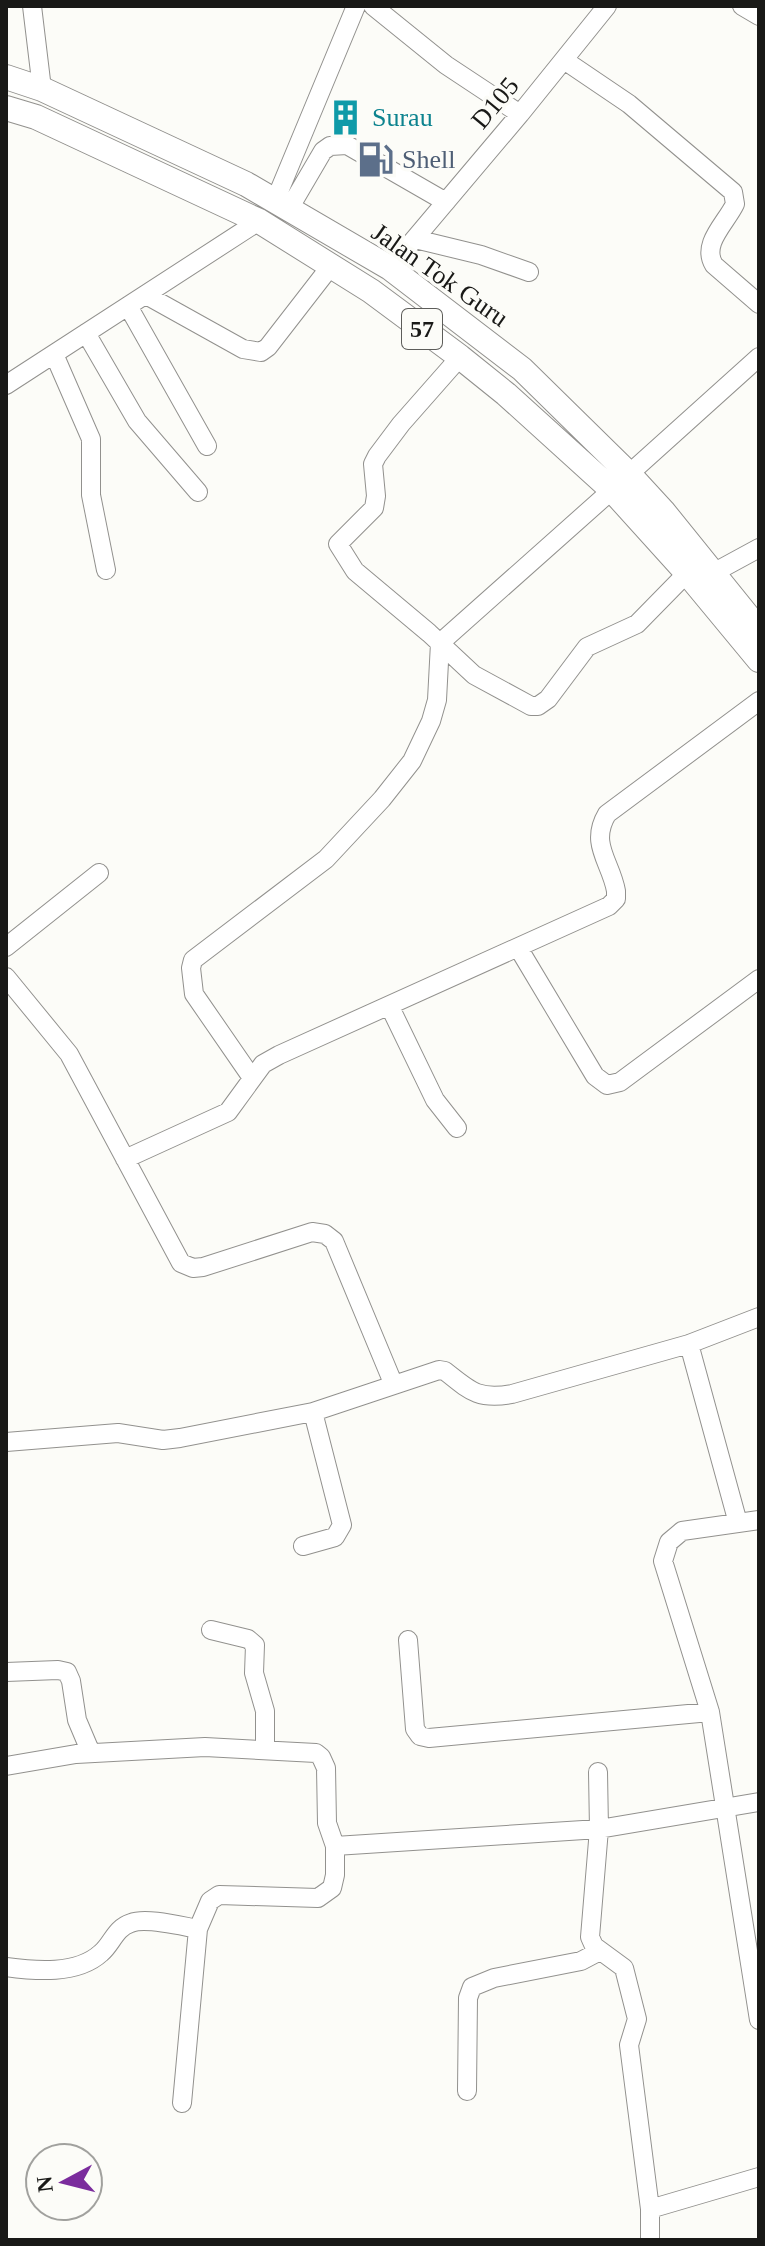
<svg xmlns="http://www.w3.org/2000/svg" width="765" height="2246" viewBox="0 0 765 2246" font-family="Georgia,serif">
<rect width="100%" height="100%" fill="#fcfcf8"/>
<path fill="#cfb3e3" d="M347 103 359 111 346 130 334 122Z"/>
<g fill="none" stroke-linecap="round" stroke-linejoin="round">
<defs>
<path id="minor" d="M32 6 42 89
M373 6 446 65 520 114
M742 6 759 16
M564 60 629 104 733 192 735 204C726 223 701 244 714 265L759 304
M275 201 356 6
M289 209 323 151 330 146 347 145 446 202
M415 239 481 255 529 272
M390 268 520 114 607 6
M146 295 243 349 261 352 268 347 330 267
M128 306 207 446
M86 333 137 421 198 492
M54 354 91 439V495L106 570
M460 357 401 424 377 456 373 464 376 496 374 508 338 544 355 571 429 633 474 675 531 706H538L548 699 587 647 637 624 687 573
M6 385 259 221
M629 474 759 357
M713 573 759 548
M6 947 99 873
M519 949 595 1076 607 1085 620 1082 759 979
M6 977 69 1054 181 1263 193 1268 203 1267 312 1232 325 1234 334 1241 393 1383
M390 1007 435 1100 457 1128
M252 1078 194 994 191 968 193 960 326 859 382 799 412 761 431 721 437 700 440 643 612 490
M125 1159 228 1112 263 1064 279 1055 609 906 616 899V891C611 862 589 844 607 814L759 701
M689 1344 738 1523
M6 1442 118 1433 163 1440 180 1438 313 1412 439 1370 445 1371C470 1391 478 1400 512 1394L689 1344 759 1317
M759 1520 682 1531 669 1542 663 1561 710 1712 759 2020
M303 1546 335 1537 342 1525 313 1412
M211 1630 248 1639 255 1645 254 1673 265 1711V1750
M408 1640 415 1729 420 1736 429 1738 710 1712
M6 1672 58 1670 67 1672 71 1681 77 1720 91 1753
M6 1766 76 1754 205 1747 316 1753 321 1757 326 1768 327 1823 335 1846V1875L332 1888 318 1898 219 1895 210 1901 198 1929C181 1926 146 1917 131 1923 115 1928 112 1944 101 1953 77 1975 35 1971 6 1967
M335 1846 599 1829 598 1772
M467 2091 468 1998 472 1987 494 1978 581 1961 600 1951
M182 2103 198 1929
M650 2209 629 2045 637 2019 624 1968 594 1946 590 1937 599 1829 759 1802
M650 2240V2209L759 2177"/>
<path id="major" d="M6 77 42 89 246 184 390 268 522 369 629 474 663 511 759 630
M6 108 36 117 259 221 371 291 460 357 506 394 612 490 687 573 759 660"/>
</defs>
<use href="#minor" stroke="#92918e" stroke-width="20"/>
<use href="#major" stroke="#92918e" stroke-width="26"/>
<use href="#minor" stroke="#fff" stroke-width="18"/>
<use href="#major" stroke="#fff" stroke-width="24"/>
</g>
<defs>
<symbol id="building-bare" viewBox="-9 -9 18 18"><path d="M-4-6H4V6H1V3H-1V6H-4ZM-2.5-4.3h1.7v1.8h-1.7ZM.8-4.3h1.7v1.8H.8ZM-2.5-1h1.7V.8h-1.7ZM.8-1h1.7V.8H.8Z" fill="#0f9aa8" stroke="#fcfcf8" stroke-width="2.5" paint-order="stroke"/></symbol>
<symbol id="fuel-bare" viewBox="-9 -9 18 18"><path d="M-5.5-6h7V0h2V4h1.3V-2.5L3-4.5l.8-.8L6-3V5H2.5V1h-1V6h-7ZM-4.2-4.7v3.2H.2V-4.7Z" fill="#5c6f8a" stroke="#fcfcf8" stroke-width="2.5" paint-order="stroke"/></symbol>
</defs>
<g fill-rule="evenodd">
<use href="#building-bare" x="320" y="92" width="51" height="51"/>
<use href="#fuel-bare" x="350" y="134" width="51" height="51"/>
</g>
<g text-anchor="middle" dominant-baseline="central" stroke-width="7" stroke-linejoin="round" paint-order="stroke">
<rect fill="#fcfcf8" stroke="#5d5d5a" stroke-width="2" x="402" y="309" width="40" height="40" rx="6"/>
<g font-size="24" font-weight="bold" fill="#191917">
<text x="422" y="329">57</text>
</g>
<g font-size="26" fill="#191917" stroke="#fcfcf8">
<text transform="translate(495 103) rotate(-50)">D105</text>
<text transform="translate(440 275) rotate(35)">Jalan Tok Guru</text>
</g>
<g font-size="26" fill="#0d838f" stroke="#fcfcf8" text-anchor="start">
<text x="372" y="117">Surau</text>
</g>
<g font-size="26" fill="#4e5e75" stroke="#fcfcf8" text-anchor="start">
<text x="402" y="159">Shell</text>
</g>
</g>
<rect width="765" height="2246" fill="none" stroke="#191917" stroke-width="16"/>
<g transform="translate(64 2182) rotate(263)"><circle r="38" fill="#fcfcf8" stroke="#a1a19e" stroke-width="2"/>
<path d="M0-6L14 30L0 20L-14 30Z" fill="#7b2c9d"/>
<text y="-12" font-size="22" font-weight="bold" text-anchor="middle" fill="#191917">N</text>
</g>
</svg>
